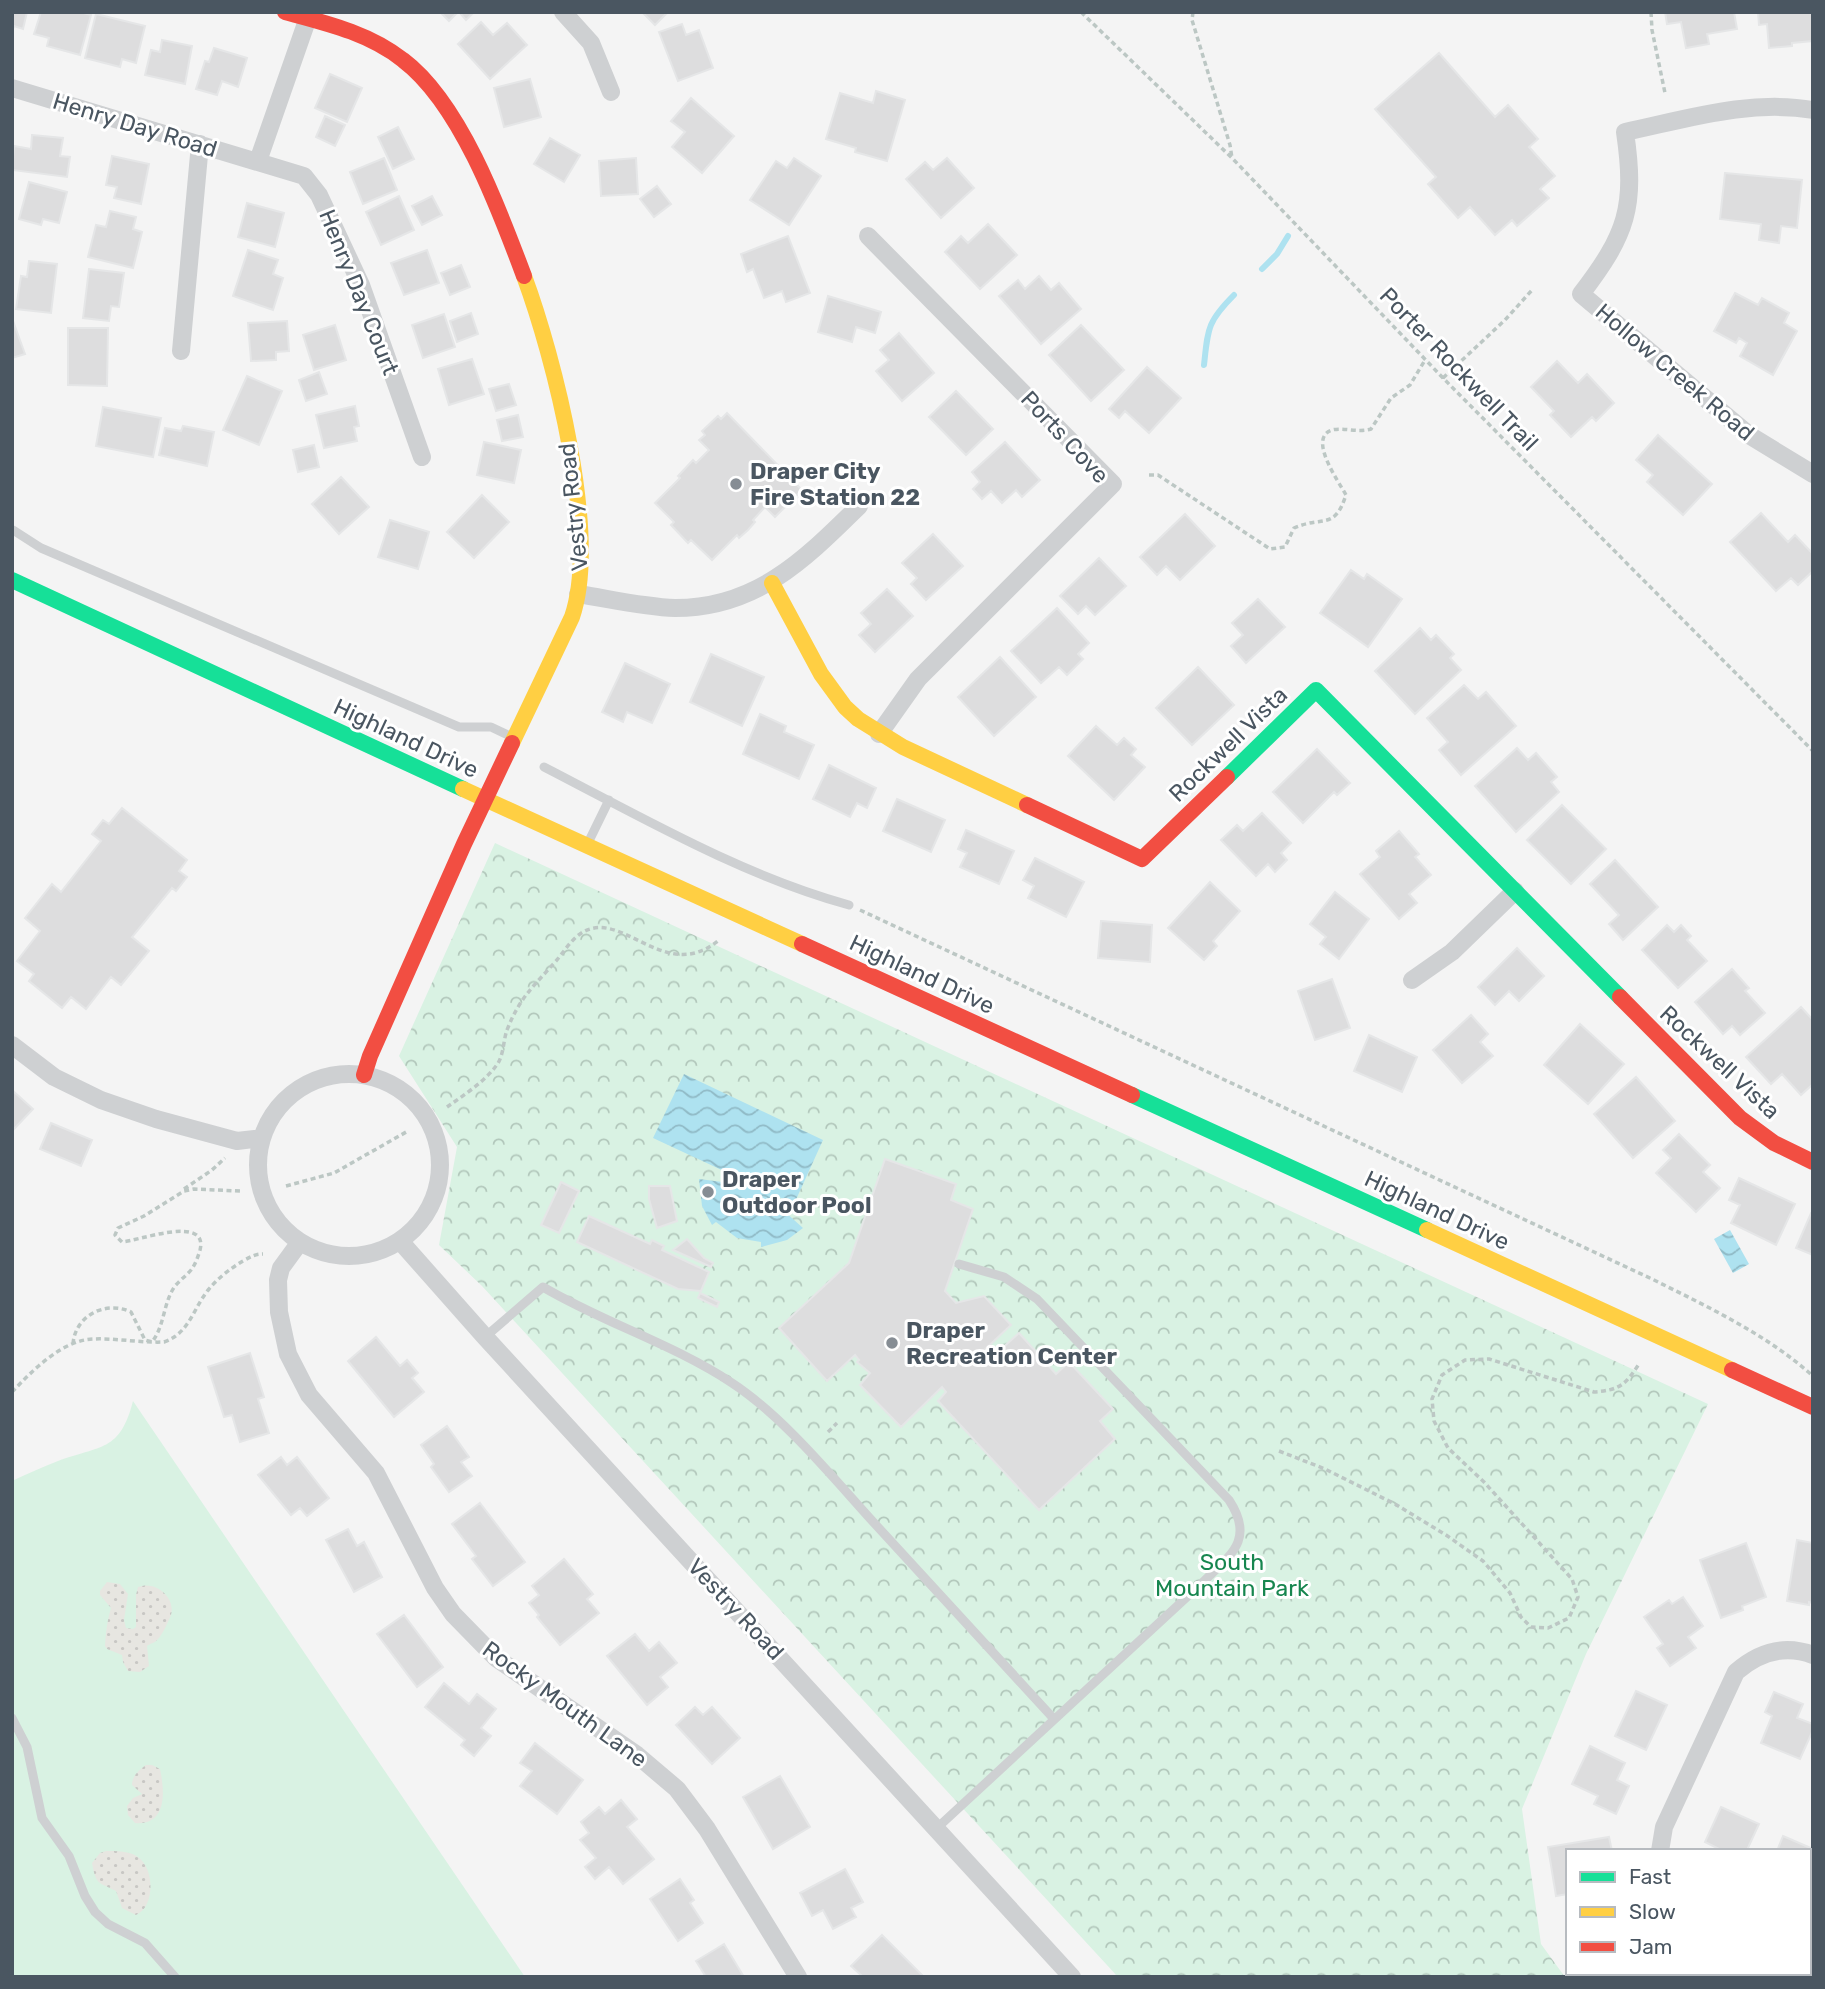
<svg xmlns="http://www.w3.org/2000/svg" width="1825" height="1989" viewBox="0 0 1825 1989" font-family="Rubik,sans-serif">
<defs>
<pattern id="forest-crowns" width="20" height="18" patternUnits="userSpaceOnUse" patternTransform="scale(1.75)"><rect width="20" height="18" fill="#d9f2e3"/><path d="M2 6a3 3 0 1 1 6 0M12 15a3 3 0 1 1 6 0" fill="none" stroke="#b2c7bb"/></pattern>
<pattern id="sand-dots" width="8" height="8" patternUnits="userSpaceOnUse" patternTransform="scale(1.75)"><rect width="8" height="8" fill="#e7e6e1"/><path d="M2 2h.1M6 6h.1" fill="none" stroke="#c8c7c4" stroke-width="1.8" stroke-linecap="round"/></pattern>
<pattern id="water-waves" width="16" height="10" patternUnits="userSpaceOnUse" patternTransform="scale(1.75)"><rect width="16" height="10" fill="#aee2f0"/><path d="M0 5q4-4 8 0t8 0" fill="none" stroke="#90bac6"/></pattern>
</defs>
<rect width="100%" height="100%" fill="#f4f4f4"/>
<path fill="#d9f2e3" d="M133 1401 525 1977H12V1481C27 1474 42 1467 58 1461 101 1445 120 1452 133 1401Z"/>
<path fill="url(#forest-crowns)" d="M495 843 1708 1404 1586 1654 1522 1809 1541 1944 1565 1977H1118L482 1286 439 1245 457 1147 399 1056Z"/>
<path fill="url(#sand-dots)" d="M107 1582 120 1584 128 1594 124 1620 126 1628 133 1629 136 1627V1595L138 1587C155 1580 176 1597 171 1615 169 1620 162 1636 157 1640 155 1643 151 1643 147 1646L149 1666 140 1672 128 1671 123 1662 122 1655 107 1649 105 1646C106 1631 107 1622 111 1608L100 1595V1591Z
M146 1765H152L160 1769C165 1792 167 1826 135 1823L128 1815 127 1806 133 1798 142 1794 132 1785C132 1776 139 1770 146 1765Z
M106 1851C116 1851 130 1851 138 1857 155 1869 155 1907 136 1915L122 1908 116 1891C99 1882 96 1886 92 1863L100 1853Z"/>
<path fill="url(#water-waves)" d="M684 1074 823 1140 794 1204 777 1196 774 1202 803 1228 787 1240 761 1247V1242L737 1238 716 1222 712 1225 702 1206 699 1179 738 1184 741 1179 653 1138Z
M1730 1230 1749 1264 1733 1273 1714 1239Z"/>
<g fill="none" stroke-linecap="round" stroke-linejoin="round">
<path stroke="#aee2f0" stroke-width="6" d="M1262 269 1277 254 1288 236
M1204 365C1208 329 1207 322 1234 295"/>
</g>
<path fill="#ddddde" stroke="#e5e6e7" stroke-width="2" d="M12 12H27L23 29 14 26 12 32Z
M41 12H80L91 15 80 55 47 46 49 38 34 34Z
M440 12H458L449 21Z
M459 12H474L466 20Z
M642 12H668L655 25Z
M1665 12H1734L1737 29 1707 34 1709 44 1686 48 1681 22 1667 24Z
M1758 12H1813V41L1792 43V46L1769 48 1767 24 1759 25Z
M96 14 145 26 136 63 122 59 120 67 85 58Z
M481 22 493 35 507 23 527 45 490 79 458 44Z
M682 24 686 35 699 30 713 68 678 81 659 32Z
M162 40 192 46 185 84 145 75 151 50 160 52Z
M214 48 247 58 238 87 222 81 217 95 196 89 205 61 209 62Z
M1439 53 1495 117 1508 105 1538 139 1529 147 1555 176 1540 189 1549 198 1517 226 1512 220 1495 235 1470 207 1458 218 1428 184 1436 177 1375 109Z
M330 74 362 88 347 122 315 108Z
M530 79 541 117 504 127 494 88Z
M876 91 905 100 887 161 855 152 856 148 826 139 840 93 873 103Z
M691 98 734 136 702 173 672 147 685 132 671 121Z
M325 116 345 125 335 146 316 137Z
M398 127 414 159 393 169 378 137Z
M32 135 63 138 60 156 70 157 67 177 12 170 14 146 31 149Z
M550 138 580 155 564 182 534 164Z
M112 156 149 164 141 204 114 198 117 187 106 185Z
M384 158 397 190 363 204 350 172Z
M636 158 638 194 601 196 599 161Z
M794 158 821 176 789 225 750 200 776 161 787 168Z
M947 158 974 188 941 218 906 179 925 162 933 170Z
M1725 173 1802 180 1797 228 1781 226 1779 243 1759 240 1761 224 1720 219Z
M29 182 67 192 59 223 43 219 41 225 19 219Z
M657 186 671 204 654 217 640 199Z
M399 196 414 230 381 245 366 212Z
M432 196 442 215 422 225 412 206Z
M247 203 284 213 275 247 238 237Z
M110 211 136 217 133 229 142 232 133 268 88 257 96 225 106 227Z
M988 224 1017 255 980 289 945 252 961 236 968 243Z
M788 236 810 293 786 302 782 291 764 298 753 269 747 272 741 254Z
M248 250 278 260 273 274 283 278 273 310 233 296Z
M427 250 439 283 404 295 391 263Z
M29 261 57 264 51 313 16 309 21 276 27 277Z
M461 265 470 287 450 295 441 273Z
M89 269 124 273 119 307 111 306 109 321 83 318Z
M1039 276 1051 290 1059 283 1081 309 1041 344 999 296 1018 280 1025 289Z
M1735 293 1758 305 1762 298 1789 313 1784 323 1797 331 1773 375 1740 356 1747 343 1739 338 1736 343 1714 331Z
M828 296 881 312 875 333 856 327 852 342 818 332Z
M471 313 478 334 457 342 450 321Z
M444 314 455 347 423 358 412 325Z
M12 318 25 354 12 358Z
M287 321 289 351 276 352V360L251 361 248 323Z
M335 325 346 360 314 370 303 335Z
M1081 325 1124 370 1091 401 1049 355Z
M68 328H108L107 386 68 385Z
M899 333 934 373 902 401 876 371 889 360 880 350Z
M472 359 484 394 449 405 438 369Z
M1557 361 1578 383 1587 374 1614 403 1596 421 1592 417 1571 437 1550 415 1554 411 1531 387Z
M1147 367 1181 398 1149 433 1125 411 1119 418 1109 409Z
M319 372 327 394 306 401 299 380Z
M247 376 282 391 259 445 223 430Z
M509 384 516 405 496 411 489 389Z
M956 391 993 429 966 455 929 417Z
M355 406 359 426 354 427 357 441 324 448 316 415Z
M103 407 161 418 153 457 96 446Z
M727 413 802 490 775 517 765 507 753 520 755 522 748 530 739 538 737 535 712 560 691 540 688 543 671 525 674 522 655 503 680 478 678 476 693 460 696 463 709 450 699 440 705 435 702 431 718 416 721 419Z
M518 415 523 437 502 441 497 420Z
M183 426 214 432 207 466 159 455 165 428 181 431Z
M1658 435 1712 484 1683 515 1647 482 1653 475 1636 460Z
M484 442 521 450 514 483 477 475Z
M1005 442 1040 480 1022 497 1016 490 1002 503 991 491 982 499 973 489 980 482 972 472Z
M314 445 319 467 298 472 293 450Z
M341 477 369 507 339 534 312 504Z
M482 495 509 522 474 558 447 532Z
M1761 513 1788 542 1795 535 1813 554V571L1798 585 1791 578 1776 591 1730 542Z
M1185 514 1215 546 1180 580 1166 566 1157 575 1140 557Z
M390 520 429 532 418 569 378 557Z
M933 534 963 566 926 600 911 584 917 578 902 563Z
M1099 558 1126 586 1095 615 1086 606 1078 614 1060 596Z
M1351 570 1364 579 1367 574 1402 599 1368 647 1320 613Z
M887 589 913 616 875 652 859 635 871 624 861 613Z
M1258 599 1285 627 1246 663 1231 646 1243 635 1232 623Z
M1057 608 1089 643 1078 654 1083 659 1067 675 1059 667 1041 683 1011 651Z
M1420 628 1431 640 1436 635 1454 654 1450 658 1461 670 1415 714 1375 671Z
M711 654 764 677 742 726 690 702Z
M1000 657 1036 697 994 736 958 697Z
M625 663 670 684 652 723 627 712 623 722 602 712Z
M1198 667 1234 705 1192 745 1156 708Z
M1464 685 1478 699 1486 692 1516 726 1461 775 1439 750 1448 742 1427 718Z
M760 714 786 726 784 732 814 745 799 779 743 754Z
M1096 726 1117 745 1124 738 1136 749 1131 755 1145 767 1114 800 1068 756Z
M1517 748 1528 760 1536 753 1557 777 1551 782 1559 792 1516 832 1475 786Z
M1317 749 1350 783 1337 795 1334 792 1303 823 1273 792Z
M829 765 876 788 867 808 857 803 850 817 813 799Z
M897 799 945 820 931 852 883 831Z
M1562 805 1606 849 1571 884 1527 840Z
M122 808 187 860 179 871 187 877 176 891 172 888 132 937 149 951 121 985 111 977 86 1009 71 997 62 1008 29 981 34 974 17 961 40 931 25 918 52 884 61 892 101 841 92 834 103 820 109 824Z
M1262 813 1291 843 1281 853 1287 860 1275 872 1268 864 1256 876 1221 840 1237 825 1243 831Z
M966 830 1014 851 999 884 960 867 967 853 958 849Z
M1399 831 1419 854 1415 857 1431 875 1409 894 1417 903 1399 919 1360 874 1380 857 1376 851Z
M1035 858 1084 882 1066 917 1028 898 1034 886 1023 880Z
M1615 860 1658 907 1623 940 1609 924 1619 915 1590 884Z
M1210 882 1240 911 1213 941 1217 946 1204 960 1168 928Z
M1335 892 1369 919 1339 959 1320 944 1326 937 1310 924Z
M1101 921 1152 925 1150 962 1098 958Z
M1667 925 1674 932 1681 925 1691 936 1687 940 1707 961 1678 988 1642 950Z
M1517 948 1544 976 1519 1001 1509 991 1495 1005 1478 987Z
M1732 969 1749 988 1745 991 1765 1013 1740 1035 1732 1026 1723 1034 1695 1002Z
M1332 979 1350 1028 1315 1040 1298 991Z
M1801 1007 1813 1020V1084L1801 1095 1782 1074 1771 1084 1746 1057Z
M1471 1015 1488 1034 1480 1042 1493 1056 1462 1083 1433 1050Z
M1580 1024 1624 1064 1588 1104 1544 1065Z
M1369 1035 1417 1057 1402 1092 1354 1071Z
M1636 1077 1675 1121 1633 1158 1594 1114Z
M12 1090 33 1109 14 1129 12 1127Z
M51 1123 92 1140 81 1166 40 1149Z
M1679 1134 1710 1165 1703 1172 1720 1188 1696 1212 1656 1173 1671 1158 1663 1150Z
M885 1159 956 1184 951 1200 973 1209 945 1291 956 1303 984 1296 1011 1325 978 1356 986 1363 1019 1333 1056 1374 1069 1362 1113 1409 1100 1421 1115 1439 1039 1510 938 1401 946 1392 942 1387 901 1427 860 1385 870 1373 857 1362 859 1360 855 1355 827 1381 779 1328 849 1263Z
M1739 1178 1795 1204 1776 1245 1731 1223 1740 1205 1729 1200Z
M561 1182 579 1191 559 1233 541 1225Z
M649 1186H670L677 1221 657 1228 649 1199Z
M1811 1213 1813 1214V1255L1796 1248Z
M589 1216 650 1244 652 1240 664 1246 662 1250 709 1272 701 1291 678 1289 577 1242Z
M687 1239 704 1258 713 1263 711 1267 673 1250Z
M700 1293 719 1302 717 1307 698 1298Z
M376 1337 400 1366 407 1360 418 1373 412 1378 424 1392 394 1417 348 1361Z
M250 1353 264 1397 258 1399 269 1433 240 1442 232 1415 224 1417 208 1367Z
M447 1426 469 1457 461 1462 472 1476 449 1492 431 1467 434 1464 421 1445Z
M281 1457 287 1465 297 1457 329 1498 307 1516 300 1508 291 1515 258 1475Z
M480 1503 525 1562 493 1586 472 1559 476 1556 452 1524Z
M348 1529 357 1546 364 1542 382 1577 354 1592 326 1540Z
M1797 1540 1813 1543V1603L1809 1602V1605L1787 1601Z
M1746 1543 1766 1597 1742 1606 1743 1610 1721 1618 1700 1560Z
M564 1559 593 1594 587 1599 599 1613 560 1645 537 1617 539 1615 529 1603 539 1595 532 1586Z
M1683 1597 1703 1626 1688 1637 1696 1648 1670 1666 1657 1648 1663 1644 1644 1617 1669 1600 1672 1604Z
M404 1615 443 1667 417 1687 377 1634Z
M635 1634 649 1651 659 1642 677 1663 660 1677 668 1687 647 1705 607 1656Z
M444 1683 469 1704 477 1694 496 1709 481 1728 491 1736 474 1756 461 1745 465 1740 425 1707Z
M1636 1691 1667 1705 1646 1750 1615 1736Z
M1774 1692 1803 1704 1797 1718 1813 1724V1730L1800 1759 1761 1743 1772 1716 1765 1712Z
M695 1707 703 1715 712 1707 740 1738 712 1764 676 1725Z
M535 1743 583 1780 557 1814 520 1786 532 1771 520 1763Z
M1590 1746 1625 1763 1617 1780 1629 1786 1616 1814 1594 1804 1598 1796 1572 1784Z
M780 1776 810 1827 773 1849 743 1797Z
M621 1800 637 1819 627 1827 654 1859 623 1884 609 1867 595 1879 585 1867 596 1858 580 1840 589 1833 581 1822 599 1807 605 1814Z
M1721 1807 1759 1824 1747 1850 1750 1851H1723L1705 1842Z
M1783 1836 1813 1849V1891L1809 1889V1851H1777Z
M1609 1837 1612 1851H1568V1894L1556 1896 1548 1847Z
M845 1869 863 1902 851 1908 856 1917 833 1929 823 1910 812 1916 800 1893Z
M680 1879 694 1900 690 1903 703 1923 678 1941 650 1899Z
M882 1935 923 1976V1977H863L851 1966Z
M724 1944 744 1977H706L696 1961Z
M1603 1973H1638L1634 1977H1606Z
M1668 1973H1706L1710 1977H1665Z"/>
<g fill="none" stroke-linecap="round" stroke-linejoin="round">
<path stroke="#bcc7c4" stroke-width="3.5" stroke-dasharray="5 3.5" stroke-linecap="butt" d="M1081 12 1232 158 1443 378 1813 751
M1193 12 1192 20 1230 145 1232 158
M1651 12 1652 30 1665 93
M1443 378 1505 320 1533 289
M1149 475H1158L1270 549 1285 547 1294 528C1324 515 1334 531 1346 495 1339 482 1307 438 1332 430 1343 427 1358 433 1371 429L1391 398 1410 385 1425 360
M860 910 1652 1279C1708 1307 1766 1334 1813 1376
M447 1107C464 1095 484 1082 496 1066 504 1056 503 1041 507 1030 520 997 533 987 556 961 563 953 571 940 580 934 621 905 664 986 719 940
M286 1186 334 1173 408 1131
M184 1189 212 1170 225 1158
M73 1344C75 1316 105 1300 131 1312L145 1340 152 1342C165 1325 163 1303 175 1286 180 1280 186 1276 191 1270 195 1265 198 1257 200 1250 209 1214 138 1241 122 1242L115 1235 118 1228 144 1216 184 1191 194 1189 240 1191
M12 1392C32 1371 62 1340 93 1339 116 1338 140 1343 164 1342 190 1333 193 1308 209 1289 218 1278 231 1268 243 1261 250 1257 255 1254 263 1254
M828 1432 837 1423
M1279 1451 1325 1469 1395 1504 1446 1535 1483 1561 1510 1593 1521 1617 1531 1627 1548 1628 1569 1618 1578 1597 1572 1579 1484 1482 1448 1448 1434 1421 1432 1399 1442 1375 1465 1360 1489 1359 1594 1392C1620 1390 1625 1385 1639 1364"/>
<path stroke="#ced0d2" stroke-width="9" d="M13 530 41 548 459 727H491L512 737
M544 767C643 818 741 875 849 905
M588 843 609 800
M485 1337 543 1287C604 1323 673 1344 732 1383 784 1417 834 1479 876 1525L1054 1719
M12 1718 27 1747 42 1818 69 1856 85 1896 95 1912 108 1924 145 1943 175 1977
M937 1828 1201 1584C1229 1556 1256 1541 1229 1500L1037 1299 1004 1277 959 1264"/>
<path stroke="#ced0d2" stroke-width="18" d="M563 12 591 43 611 92
M12 88 304 176 319 195 361 285 422 457
M1813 110C1750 99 1687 119 1625 132 1636 207 1627 234 1581 294L1749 435 1813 474
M258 161 310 12
M868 236 1113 484 918 679 879 734
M181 351 200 144
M578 594C610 599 643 607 675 608 757 608 805 559 859 506
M1412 980 1452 952 1515 891
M12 1045 54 1077 101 1100 156 1119 237 1141 262 1138
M258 1165a91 91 0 1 1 182 0a91 91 0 1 1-182 0Z
M400 1241 485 1337 1072 1977
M300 1242 281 1268 278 1280 279 1312 288 1354 309 1395 376 1473 435 1588 453 1614 496 1658 637 1755 677 1789 707 1829 798 1977
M1660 1851 1664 1827 1736 1672C1759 1652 1784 1644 1813 1655
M1809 1958 1813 1960"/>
<path stroke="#16e098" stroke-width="16" d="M12 580 463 789
M1227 777 1316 690 1620 997
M1132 1095 1427 1230"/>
<path stroke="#ffcf43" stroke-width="16" d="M772 583 821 674 845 707 858 719 903 747 1027 805
M512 743 572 617C600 535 554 357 524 276
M463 789 802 944
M1427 1230 1732 1370"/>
<path stroke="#f24e42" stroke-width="16" d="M285 12C326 23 369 33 403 60 460 103 499 209 524 276
M1027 805 1142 859 1227 777
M802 944 1132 1095
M1620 997 1740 1118 1774 1143 1813 1162
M364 1075 370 1056 464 844 512 743
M1732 1370 1813 1407"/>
</g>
<g fill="#868d94" stroke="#fff" stroke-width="2.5">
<circle cx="736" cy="484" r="7"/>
<circle cx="708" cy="1192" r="7"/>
<circle cx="892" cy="1343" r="7"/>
</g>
<g text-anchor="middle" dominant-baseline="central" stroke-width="6" stroke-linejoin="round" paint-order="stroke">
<g font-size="23" fill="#4a5661" stroke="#fff">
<text transform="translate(135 125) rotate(17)">Henry Day Road</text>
<text transform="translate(359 292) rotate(68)">Henry Day Court</text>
<text transform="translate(1459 369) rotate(46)">Porter Rockwell Trail</text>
<text transform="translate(1675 372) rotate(40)">Hollow Creek Road</text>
<text transform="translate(1065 437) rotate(47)">Ports Cove</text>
<text transform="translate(573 507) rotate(-96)">Vestry Road</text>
<text transform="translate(406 738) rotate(25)">Highland Drive</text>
<text transform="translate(1228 744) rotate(-44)">Rockwell Vista</text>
<text transform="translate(922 974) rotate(25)">Highland Drive</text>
<text transform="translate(1720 1062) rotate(43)">Rockwell Vista</text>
<text transform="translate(1437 1210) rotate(25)">Highland Drive</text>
<text transform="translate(736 1609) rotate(47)">Vestry Road</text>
<text transform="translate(565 1704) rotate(36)">Rocky Mouth Lane</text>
</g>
<g font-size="23" font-weight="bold" fill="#4a5661" stroke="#fff" text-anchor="start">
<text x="750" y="471">Draper City<tspan x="750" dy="26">Fire Station 22</tspan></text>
<text x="722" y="1179">Draper<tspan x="722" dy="26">Outdoor Pool</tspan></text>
<text x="906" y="1330">Draper<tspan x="906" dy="26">Recreation Center</tspan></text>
</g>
<g font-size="23" fill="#17864f" stroke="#fff">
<text x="1232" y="1562">South<tspan x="1232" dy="26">Mountain Park</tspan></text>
</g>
</g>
<rect width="1825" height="1989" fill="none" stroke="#4a5661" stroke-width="28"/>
<rect x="1566" y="1849" width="245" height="126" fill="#ffffff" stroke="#b7bbc0" stroke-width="2"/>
<rect x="1580" y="1872" width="35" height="10" fill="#16e098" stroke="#b7bbc0" stroke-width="2"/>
<text x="1629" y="1884" font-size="21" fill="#4a5661">Fast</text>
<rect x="1580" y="1907" width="35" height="10" fill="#ffcf43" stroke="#b7bbc0" stroke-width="2"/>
<text x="1629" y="1919" font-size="21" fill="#4a5661">Slow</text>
<rect x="1580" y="1942" width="35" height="10" fill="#f24e42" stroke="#b7bbc0" stroke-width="2"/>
<text x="1629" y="1954" font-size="21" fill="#4a5661">Jam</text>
</svg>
